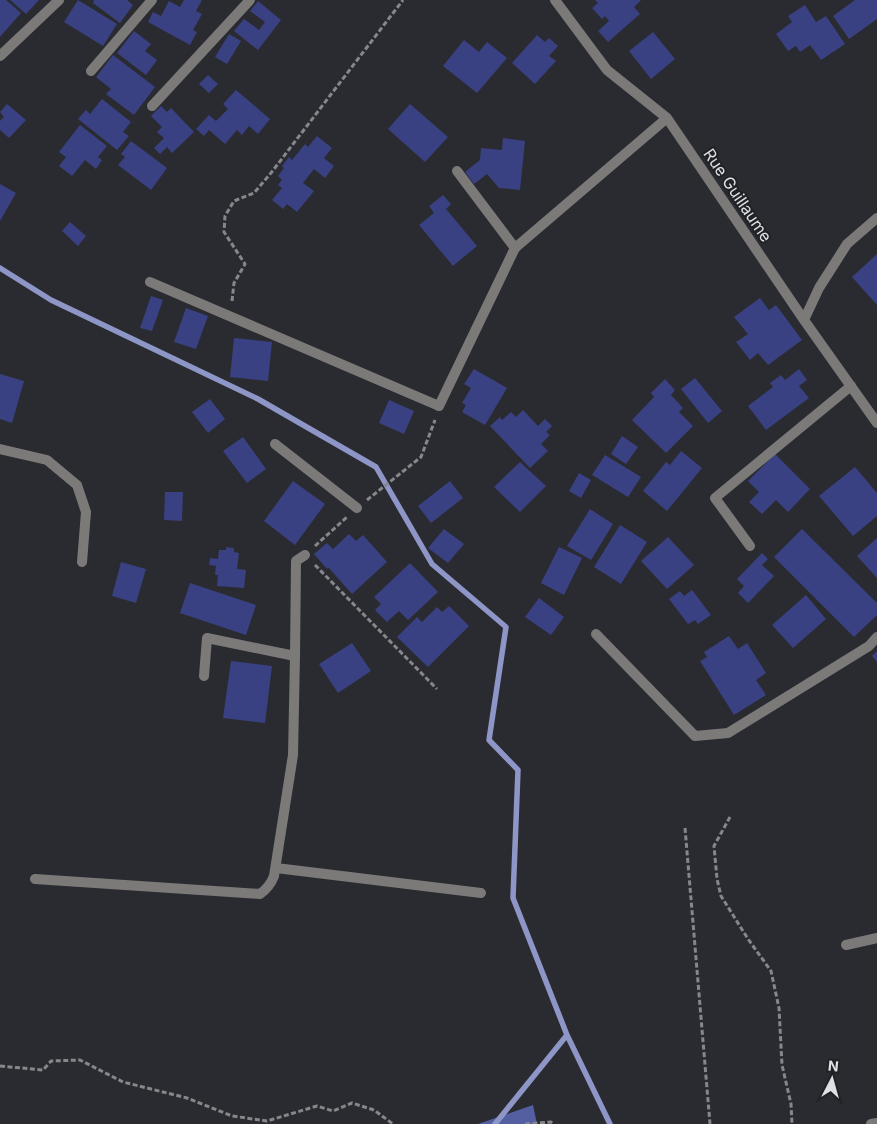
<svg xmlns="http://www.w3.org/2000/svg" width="877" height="1124" viewBox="0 0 877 1124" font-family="Inter,sans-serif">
<rect width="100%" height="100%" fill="#2a2b30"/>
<path fill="#545fa2" d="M533 1105 537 1124H478Z"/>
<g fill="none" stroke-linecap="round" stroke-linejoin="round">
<path stroke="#8e96c8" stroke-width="5.5" d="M0 268 51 300 258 399 376 467 432 564 506 627 489 740 518 770 513 898 567 1035 610 1124
M495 1124 567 1035"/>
</g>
<path fill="#394182" d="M0 0H6L21 13 0 37Z
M10 0H39L26 14Z
M78 0 117 24 103 46 64 22Z
M94 0H127L133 5 120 23 93 3Z
M184 0H202L196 11 202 14 193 30 197 32 190 45 148 22 153 12 161 16 169 1 180 7Z
M595 0H641L634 7 640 14 608 42 598 31 609 21 605 16 602 19 592 8 598 3Z
M855 0H877V19L849 39 833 16Z
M258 1 281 20 258 50 234 31 244 19 259 30 265 22 250 11Z
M805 5 816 22 826 16 845 44 821 60 810 45 800 52 796 46 788 51 776 34 792 22 788 16Z
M134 31 151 44 145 51 157 60 146 75 117 53Z
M653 32 675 59 651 79 629 51Z
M229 34 241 41 227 64 215 57Z
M537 35 545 42 549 38 558 46 549 56 556 61 535 84 512 63Z
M464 40 479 52 487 42 507 58 477 93 443 66Z
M113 55 155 87 134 115 106 94 111 89 96 77Z
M208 75 218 84 209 93 199 84Z
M236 90 270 119 258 134 249 126 242 135 237 130 225 144 209 130 204 136 196 129 209 115 216 121 228 109 223 104Z
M102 99 131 122 123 132 129 136 117 150 78 119 86 110 90 114Z
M7 104 26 120 9 138 0 130V121L4 117 0 112Z
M410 104 448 137 425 162 388 129Z
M161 106 167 112 171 108 194 132 172 153 167 147 160 154 154 148 164 138 157 132 162 127 151 116Z
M80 125 107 146 98 157 102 160 96 169 85 160 72 176 59 166 66 157 59 152Z
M317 136 332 148 324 158 334 166 325 178 314 169 303 183 314 191 297 212 287 204 283 209 272 200 282 188 278 185 282 180 278 176 284 168 282 166 289 157 292 160 305 144 308 147Z
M503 138 525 141 520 190 499 188 487 174 474 184 465 172 480 160 481 148 502 150Z
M131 141 167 168 151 190 118 165 125 157 121 154Z
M0 184 16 193 0 221Z
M443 195 451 204 446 209 477 246 453 266 419 225 434 213 429 206Z
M70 222 86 236 78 246 62 231Z
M877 254V305L852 277Z
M151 296 163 300 152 331 140 328Z
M760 298 769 310 776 305 802 340 768 365 758 353 750 360 736 342 748 334 734 317Z
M186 308 208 316 196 349 174 342Z
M234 338 272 342 268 381 230 377Z
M474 369 507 388 485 425 462 412 466 405 462 403 471 388 464 384Z
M799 369 807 380 799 386 809 398 766 430 748 406 773 387 770 383 781 375 785 380Z
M0 374 24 381 12 423 0 419Z
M695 378 722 411 708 423 681 389Z
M665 379 675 390 671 395 683 408 679 412 693 426 666 453 632 420 654 397 651 393Z
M210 399 225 419 208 433 192 412Z
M389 400 414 411 404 434 379 423Z
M523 410 538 426 545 419 552 426 546 432 550 435 541 444 548 451 530 468 490 426 500 417 502 420 511 412 516 417Z
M622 436 638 447 626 464 611 454Z
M243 437 266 469 247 483 223 451Z
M681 451 702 468 667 511 643 491 666 462 670 465Z
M775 454 810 489 788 512 776 500 762 514 749 502 759 492 748 481Z
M605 455 641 477 628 497 592 475Z
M520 462 546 486 520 512 494 487Z
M855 467 877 493V516L853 536 819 496Z
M579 473 591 480 581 498 569 491Z
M293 481 325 504 295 545 264 521Z
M450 481 463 498 431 523 418 506Z
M165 492H183L182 521 164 520Z
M590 509 613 524 591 560 567 546Z
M620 525 647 542 621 584 594 567Z
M444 529 464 544 448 563 428 548Z
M802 529 877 603V615L854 637 774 557Z
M349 534 356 541 363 535 387 562 352 594 328 567 327 569 314 554 327 543 333 549Z
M668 537 694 565 667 589 641 561Z
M877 538V578L857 556Z
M226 547 234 548V552L239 553 237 569 246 570 244 588 217 586 218 575H215L216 566 209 565 210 558 218 559 219 550H226Z
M559 547 582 558 564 595 541 583Z
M762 553 768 559 762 565 774 576 748 603 738 593 744 586 737 579Z
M121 562 146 569 136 603 112 596Z
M410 563 438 592 408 620 399 611 387 622 375 610 381 604 374 597Z
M190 583 256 605 246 635 180 613Z
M692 590 711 615 698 624 695 620 688 624 669 599 680 591 684 596Z
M806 595 826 619 793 648 772 625Z
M539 598 564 617 551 635 525 617Z
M449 606 469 626 428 667 397 637 417 617 422 622 437 607 442 612Z
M729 636 738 649 747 643 766 673 756 680 766 695 734 715 700 661 707 657 704 652Z
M352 643 371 671 338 693 319 664Z
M877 651V662L872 656Z
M231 661 272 666 265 723 223 718Z"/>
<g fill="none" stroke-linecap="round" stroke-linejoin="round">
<path stroke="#86878b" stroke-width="3" stroke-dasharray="5 2.5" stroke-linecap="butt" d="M232 301 234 283 245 264 224 232 225 216 234 201 254 193 271 173 403 0
M367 500 421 457 435 420
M315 546 347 517
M315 565 437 689
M730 817 714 846 717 879 721 896 748 939 771 971 779 1008 782 1065 791 1104 792 1124
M685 828 710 1124
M0 1066 43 1070 51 1061 80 1060 123 1082 187 1098 232 1116 267 1121 317 1106 333 1111 352 1103 374 1110 393 1124
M525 1124 551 1122 554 1124"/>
<path stroke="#7c7a79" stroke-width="10" d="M457 171 515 248
M150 282 439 406
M275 444 357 508
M750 546 715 498 851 386
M596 634 695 736 728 733 869 646 877 637"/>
<path stroke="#7c7a79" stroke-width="10" d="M555 0 607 70 667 118 804 320 877 423
M0 56 59 0
M91 71 152 0
M152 106 250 0
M804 320 819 288 847 244 877 218
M439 406 515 248 667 118
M0 449 47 460 77 485 86 512 82 562
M204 676 207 638 295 656 296 561 305 555
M276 868 481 893
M35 879 260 894C267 889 271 884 274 876L293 755 295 656
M846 945 877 938
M871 1124 877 1123"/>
</g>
<g text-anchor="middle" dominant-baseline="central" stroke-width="4" stroke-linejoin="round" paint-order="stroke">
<g font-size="16" fill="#e0e1e4" stroke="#202226">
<text transform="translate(738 195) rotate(56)">Rue Guillaume</text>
</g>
</g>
<g transform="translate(832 1079) rotate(6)" stroke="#202226" stroke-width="4" paint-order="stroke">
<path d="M0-4L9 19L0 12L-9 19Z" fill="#e0e1e4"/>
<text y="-8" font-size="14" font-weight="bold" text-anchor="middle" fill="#e0e1e4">N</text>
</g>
</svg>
